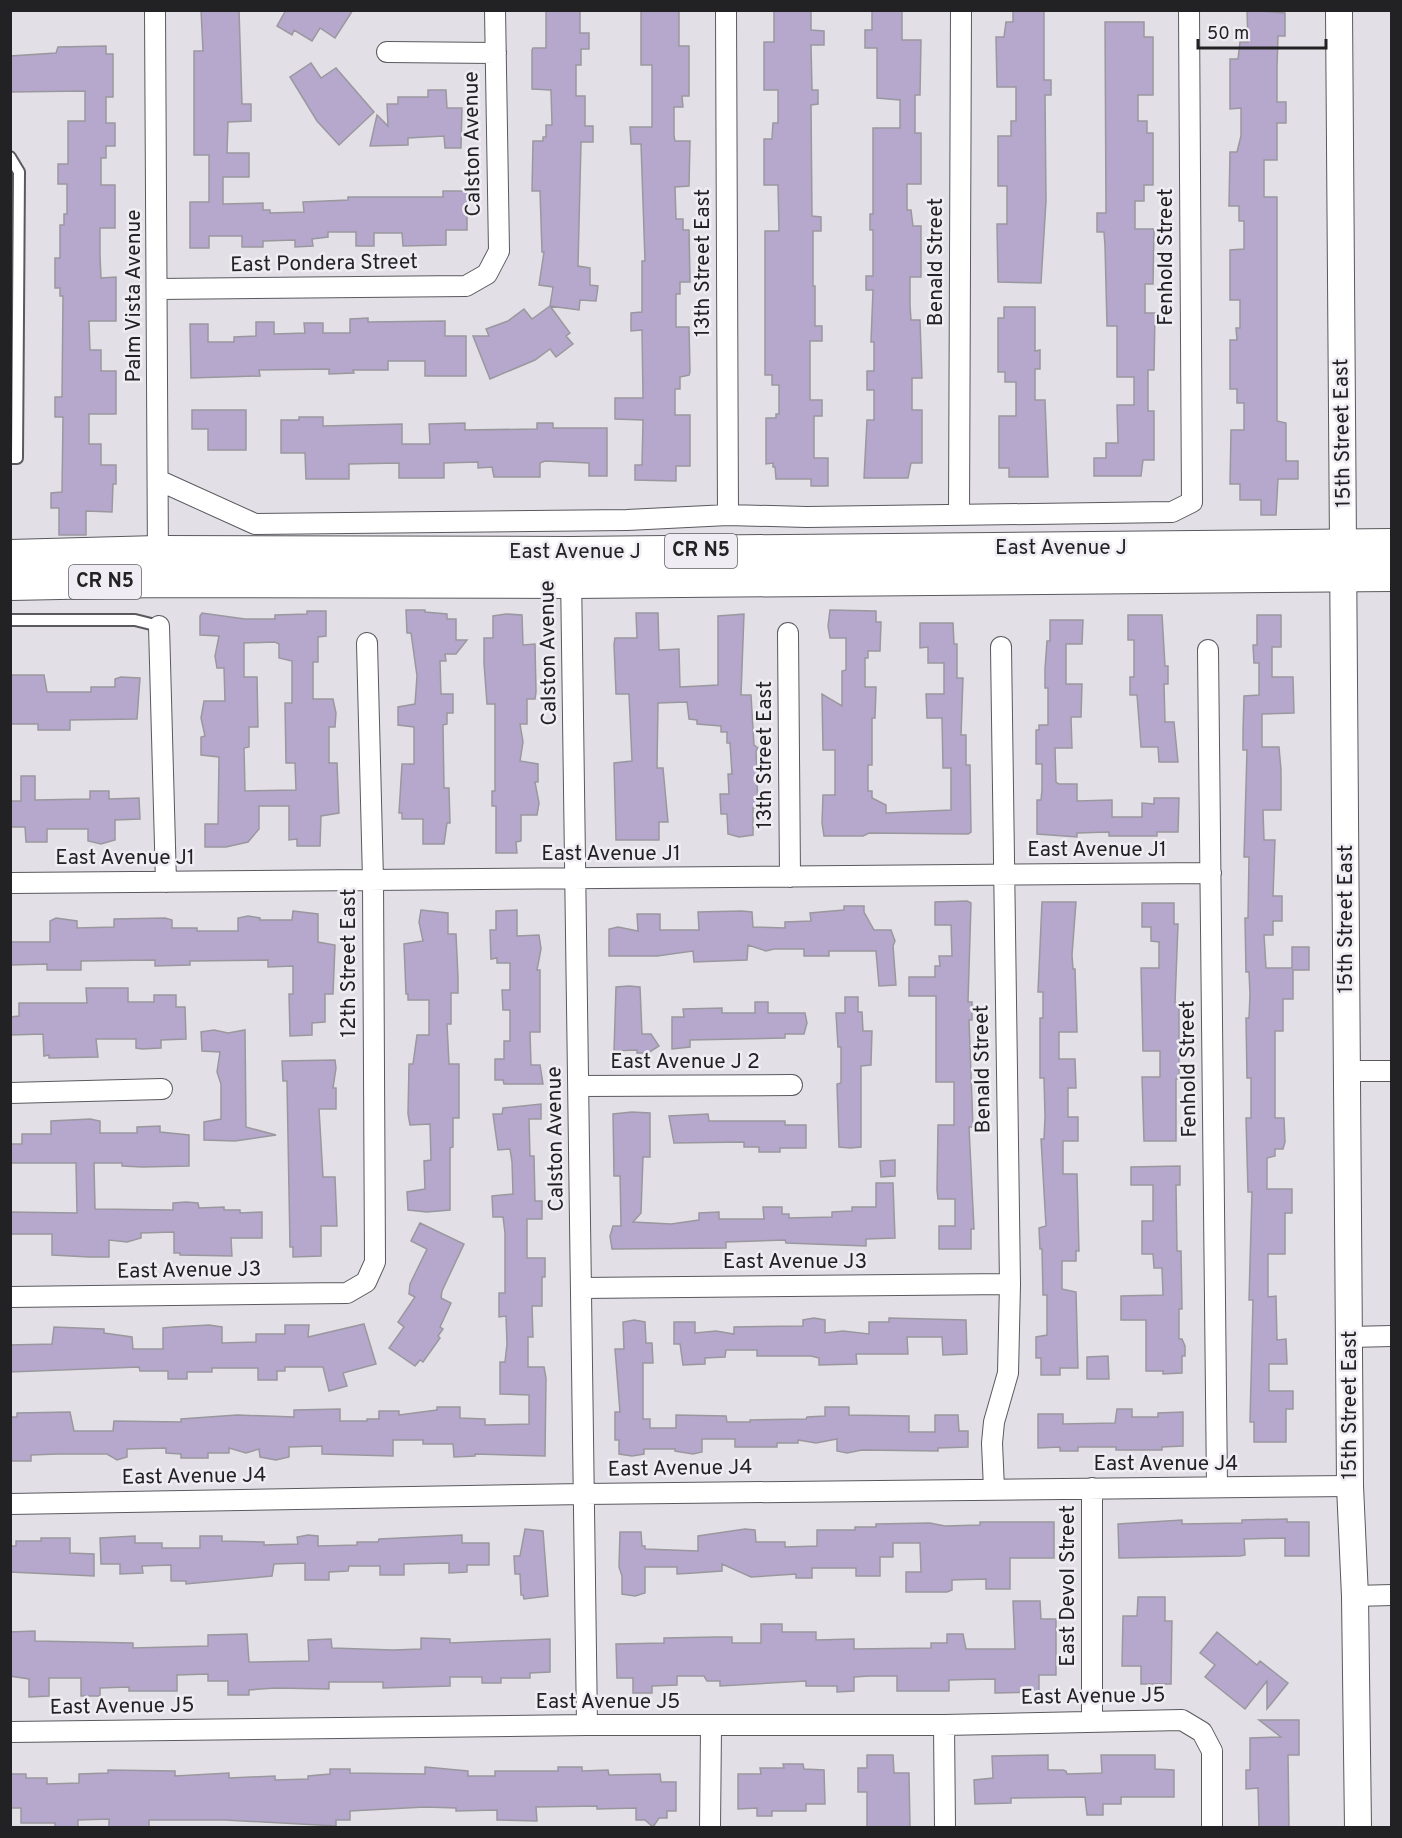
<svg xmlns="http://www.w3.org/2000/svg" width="1402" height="1838" viewBox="0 0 1402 1838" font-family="Overpass,sans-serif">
<rect width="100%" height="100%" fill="#e2e0e6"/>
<path fill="#b5a8cc" stroke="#9a989e" stroke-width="1.5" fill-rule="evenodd" d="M201 10H239L242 104H251V121L228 122 227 153H249V177H223V204L263 203V210H270V213L304 212 303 202 348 200V197H443V191H467V230H446V245L403 246 402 233H374V246H356V232H328V237L312 239 313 246 295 247V240L263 241V247H242V236H209V248H190V202H209V155H194V51H203Z
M286 10H353L335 38 320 28 312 41 294 30 292 35 277 26Z
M546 10H580V33H589V49H581V65H576V96H585V126H593V142H581L578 266 590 268V285L598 286 596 301 580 300 579 310 550 306 553 287 539 285 544 252H542L540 191H532L533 141H543V137H546V125H552L551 90 532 89V50L533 48H546Z
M641 10H679V46H689V96H682L683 107H674V136L675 141H690L689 186 675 187 676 219H683V230H689L690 282H680V294H676V327H689L690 372 689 375 680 377V389H675V415H690V466H676V481L635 480V465H642L643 420 615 419V398H643L642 330 631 331V313L642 312V261H645L641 144H631L630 127H652V65H641Z
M774 10H811V30L824 31V45H811L812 90H818V104L811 105 812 216 821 217V231H813V286H815V326H822V341H810V400H822V416H814V458H828V486H811V479H776L775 467H773V463L766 464V418H776V414H779V385H772V375H765V231H779L778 185H764V139H772L773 123H778V90H764V42H774Z
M872 10H902V40H921L920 95H915V133H921V184H907V210H911L913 226H921V277H910V305L911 320H920L922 378H912V410H922V463H911L908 478H864L867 420H874V390H867V371H874V342H871L873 290H866V276H873V230H870V214H873V128H900V100L877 98V48H865V30H872Z
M1013 10H1044V80H1051V95H1045L1046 201 1041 283 998 282 997 224H1007V186H998V136H1011V121H1016V87H997L996 37H1004L1006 22H1013Z
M1247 10 1285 13V36H1278L1277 67V102H1286V123H1277V160H1264V197H1277V421L1286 423V461H1298V479H1278L1276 515H1261V500H1240V484H1230L1231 430H1244V403H1237V389H1230V340H1237L1236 328H1240V300H1230V250L1244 249V221H1239V206H1229L1230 152H1237L1241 136V108L1230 109V59H1238L1240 42H1248Z
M1105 22H1144V37H1153V95H1138V121H1147V133H1153V185H1144V201H1135V229H1154L1153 284H1145V313H1155L1154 370H1148V411H1154V460H1143L1141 476H1094V458H1106V443H1118L1117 405H1134V377H1117V326H1107L1105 246 1104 232H1097V213H1106Z
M106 46V54H113V97H106V123H115V146H106V158H101V185H115V228H100V256L101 278 116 277V321H89L90 350H101V371H116V414H89V444H101V465H116V484H113L112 512 86 511V535H59V508H51V493L62 492 63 417H55V397H62L63 296H60V288H55V258H60V225H64V214H67V184H58V164H68V121H85V91L10 92V56L56 53 58 47Z
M311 63 321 78 336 68 374 112 339 145 317 121 290 77Z
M428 90H446L447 108H462L461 148H445L444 136 408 138V145L370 146 377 115 388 126 387 104H398V97H428Z
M550 306 570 333 566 336 573 344 556 357 550 349 535 360 490 379 473 336H489L486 329 508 321 524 309 532 319Z
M1004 307H1035V351L1040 350V369H1035V400H1045L1048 477H1009V468H999V416H1016V382H1005V372H998V318H1004Z
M368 318V322L445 321V336H466V376H425V361H388V370H353L354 373 329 374V369L259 370 260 376 191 378 190 324H208V342H234V337L256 336V322H274V334L305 333 304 323H323V333H350V319Z
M192 410H246V450H208V429H192Z
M299 417H323V426L402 424V444H430L429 424 465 423V430L537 429V423H553V428H607V476H589V463L545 461 540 463V477H494L492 467 478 468V462L444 463V478H399V463L349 464V479H306L305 453H281V420H299Z
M406 610H425V612L447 614V619H456V640H467L456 654H445L446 661H440L441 694H453V713H447V724L443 725 444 788H449L450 823H447L444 844H423V819H402V813H399L402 764H414V727L398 725V707L415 704 417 676 411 633H407Z
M830 610 876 611V622H881L880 651H868V658H865V687H876L875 718H872V765H868V791H872V798L886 805V813L951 810V768H943L942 718H927L926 694H944V663H928V647L920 648V623H953L954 644H957V678H963L961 735H966V765H970L971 832 968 834 869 833 863 836H824L822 823 823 795H835V750H823L822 694 842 706V671L846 670V638H830L828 626Z
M307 611H326V636L318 637V662H313V699H333L336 713 335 727H329V763H337L339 813 321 816 320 846H297V839L289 840V806H259V829L248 842 226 847H205V824H218L219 757 201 755V737L205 736 201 718 204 701H225L224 668H217L215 656 219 636 200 635V616L202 613 245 619H275V615L307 614ZM275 642 279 644V658L292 661V703H285L286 763H295L296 790 245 791 244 748 249 747V727H258L257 677H244V643Z
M636 613H658L659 650 679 649 680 687 718 685V616L744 614 741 695H751L754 745 758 748 756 751 758 808H753V835L739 837 728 834 727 814H721L720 794H729L728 774H732L730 743H727V732H721V726L697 724V720L689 719 687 702 658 703 657 768H663L668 822H659V840H616L614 763 632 761 629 694H616L614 644 615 638H637Z
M506 614 522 615 523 645 535 644 536 692 535 699H527V724H520L523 742 520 761 538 764V782H535L539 803 537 815H521V841L516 842 517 853H496V806H492V791H495V704H487L484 663V638H493V616Z
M1128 615H1162L1165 666H1168V684H1164L1165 722H1174L1178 762H1159L1158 747H1141L1137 695H1130V677H1134V640H1128Z
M1257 615H1281V647H1272V677H1293L1294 713 1262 714V747H1279L1281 770V810H1263L1264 840H1275L1273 896H1282V921H1273V935H1264L1266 968H1292V947H1309V970H1293V999H1283V1031H1275V1118H1284L1285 1142 1283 1149H1275V1156L1267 1158V1189H1292V1213H1285V1254H1268V1297L1276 1296 1277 1340 1286 1339 1287 1364H1269V1391H1293V1409H1286V1442H1254V1422H1250L1253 1300H1249L1252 1192H1248L1246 1118H1251V1078H1247L1246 1018H1249L1250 994 1249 972H1246L1245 918H1248L1249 857H1244L1247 750H1243V732L1244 696 1259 695V663H1254L1253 645H1257Z
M1050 620H1083L1082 644H1066V684H1082L1081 717H1071L1072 748H1055L1056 782 1059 784H1077V801L1112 800V817H1142V803L1154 804V798H1179L1178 832H1157V836H1109V832L1077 833V837L1037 834V800H1041L1042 790V764H1036V730H1039V725H1048V688H1045V669L1047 641H1050Z
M10 675H44L47 692H91V687H115V679L121 677 140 678 137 719 70 720V730H38V724H10Z
M21 776H35V800L90 799V791H109V799L139 798 140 819 115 820V840L101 844 88 841V829H47V842H26L25 827H10V801H21Z
M967 901 971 903 968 1002H972V1020H969L973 1127H969L974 1229H971V1249H939V1226H955V1199H938L937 1190 938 1125H954V1082H936V996H909V977H935V966H940L939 956H952L951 925H935V902Z
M1042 902H1076L1072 955 1073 969H1075L1077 1032H1059V1059H1075L1076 1088H1068V1117H1078V1141H1063V1174H1077L1079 1251H1076V1261H1062V1289L1076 1292 1078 1368H1060V1375H1041V1358H1036V1337L1047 1335V1295H1043L1042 1249H1040L1039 1228 1046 1226 1041 1139H1044L1045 1117 1044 1078H1040V1018H1043V992H1038Z
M1142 903H1174V924H1178L1175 1003H1179V1079H1176V1141H1144L1142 1077H1160V1051H1143L1141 968H1159V942L1151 941V927H1142Z
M844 906H864V912L874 930H891L895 941 893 946 896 985 879 986 876 951H829V956H804V949H774L766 951 748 945 747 960 694 962 693 951 657 956H609V929L618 927 638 931 637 914H660V930H699L698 912 742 911 752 912 753 927 785 928V922L811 921 810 913 844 910Z
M421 910 448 913V934H456L458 977V993H451V1024H447L449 1064H459V1118H453V1147L450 1148V1210L427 1212 408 1210 407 1192 425 1189 424 1161 431 1160 430 1124 410 1125 408 1114 409 1064H413L417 1035H429V1000H408V994H406L404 944 423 941 419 922Z
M517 910V936L539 935 541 949 537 970H540V1032H530L531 1065H540L543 1084H504L503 1080H495V1059H504V1041H510V1010H503L502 990H510V963H497V958L491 959 490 930H496V911Z
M293 911 318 914V942L335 945 333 994H325V1022L312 1023V1035L290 1036 289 994H293V966L268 967V960L190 961V965L155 966V960L81 961V970H47V964L10 965V942H50V921L56 918 77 921V928L114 927V919L165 918 172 920V928H197V931H238V918L248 916 260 918V920H292Z
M629 986 640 987 642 1034H651L659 1046 648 1053H637V1050L614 1051 616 987Z
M86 988H128V1002H154V995H176V1007H185L186 1039 161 1040V1048L142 1049 136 1048V1039H96L98 1057 49 1058V1055L44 1056 43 1034 10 1035V1017L19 1016V1003H87Z
M845 997H858V1012H862L863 1031H872L871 1065 861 1066V1147L850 1148 839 1147 837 1084 841 1083V1047H838L836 1013H845Z
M755 1002H768V1013H805L807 1023 804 1034H785V1038L690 1040V1047L672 1049V1017H684L683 1009 722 1008V1013H755Z
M214 1030 228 1033 245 1030 246 1127 276 1135 235 1141 204 1140V1122L221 1119V1084L217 1072 220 1052 202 1051 201 1032Z
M335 1060 336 1068 333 1088H336V1109H319L323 1177H335L337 1226H321V1256L293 1257V1247H290L287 1081H283L282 1061Z
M541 1104V1119H529L530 1156H534L535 1201H542V1219H527V1258H545V1277H542V1306H532L533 1337H528V1367H544L546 1378 545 1456 475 1454V1456L454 1457 453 1444H423V1440H393V1456L322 1454V1446L289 1447V1457L276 1460 260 1457 259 1449 246 1453 229 1448V1453H208V1458H181V1454L166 1453V1448L127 1449V1457L117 1460 107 1454H57L31 1455V1461H10V1417H17V1413L70 1412 74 1431H113L114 1421 181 1422V1419L237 1415 294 1417V1410L340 1409V1421H367V1419H379V1411H399V1415L437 1410V1407H460V1418L485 1419V1425L529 1424V1395L500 1394V1362H505L507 1344 506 1316 499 1317V1293H505V1233L503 1217H493L492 1196 513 1194 512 1162 510 1149 498 1150 493 1114H502L503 1108Z
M632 1112 650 1113V1157H643L641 1213 633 1222 671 1224 699 1220V1213L719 1212V1219H764L763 1207H782V1214H789V1218L832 1217V1212L852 1211V1207H876V1183H893L895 1238 866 1239V1246L786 1243 785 1240 726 1242V1248L612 1249 610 1236 613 1226H621L620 1176H614L613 1114Z
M708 1114 709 1121H785V1125H806V1148H780V1152H759V1147H744V1142L674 1143 669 1116Z
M90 1119 100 1121V1133H137V1127L160 1126V1132L189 1135V1166L142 1167 122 1166V1163H94L95 1209 173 1210V1203L186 1202 198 1203 199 1208 224 1207V1210H240V1213L262 1212V1238H231L232 1256 180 1255V1253H174V1232L141 1233V1238L127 1242 109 1240V1257H89L52 1255V1234H10V1212L77 1213 76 1163H10V1144H22V1134H51V1121Z
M895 1160V1176L881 1177 880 1161Z
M1180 1166V1185H1176L1177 1251H1181L1182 1309H1179V1339H1182L1185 1346V1356H1182V1373L1163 1374V1371H1146V1320H1121V1296L1163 1295 1162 1268H1154L1153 1254H1142V1221H1153V1185H1131V1167Z
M420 1223 464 1244 442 1291 441 1298 451 1303 440 1327 443 1329 438 1336 440 1338 423 1362 420 1360 415 1366 389 1348 404 1327 398 1322 415 1297 409 1294 410 1284 427 1249 411 1241Z
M814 1318 825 1320V1333L843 1331 869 1334V1322H889V1318L966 1320 967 1354 943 1355 942 1337H907L908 1354H856L857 1364 819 1365V1358L811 1356H757V1350H726L725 1357 705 1358V1364L683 1365 680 1344H674V1322H695V1333L716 1331 734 1334V1327L803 1326V1320Z
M634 1320 645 1322 646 1343H652L653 1363H643V1419H650V1428H676V1415L726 1416 727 1422H750V1420L806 1419 807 1417 825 1416V1407H849V1415L909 1416V1432H935V1415H958L959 1431H968V1447L938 1448V1451L862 1450 847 1453 837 1451V1439L816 1443 798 1440V1443H777V1447H735V1439H702V1452L693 1454 675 1451V1449H644V1454L632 1456 619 1454V1440H615V1412H620L615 1349H624L623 1322Z
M364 1324 376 1364 343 1373 347 1386 329 1391 323 1367H285V1371H277V1380H258V1368H212V1372H187V1379H168V1371H140L139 1367 10 1372V1345L52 1344 54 1327 104 1329V1333L132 1337 133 1349H163V1328L173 1327 209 1325 222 1327V1343L256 1342V1334H285V1325H309L308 1337Z
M1108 1356 1109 1379H1087V1357Z
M1117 1409H1132V1417H1158V1413L1183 1412V1446L1162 1447V1450H1116V1447H1078V1451H1060V1447L1038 1448V1414H1063V1424L1115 1423Z
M1287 1519V1522H1309V1556H1285V1538L1244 1539 1245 1555 1240 1556 1119 1558 1118 1524 1182 1520V1524L1242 1523V1520Z
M980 1522H1054V1558H1010V1589H986V1579L952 1580V1590L947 1592H906V1572H921L920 1543H893V1557H880V1576H856V1568H812V1578H796V1574L751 1577 722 1564V1571L694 1573 677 1574V1567H645V1593L635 1596 622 1594V1576L619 1567 620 1532H641L642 1546H645V1549L698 1551V1536L745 1529 755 1530 756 1542H785V1547L817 1546V1530H855V1527H876V1524L930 1523 945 1526 980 1525Z
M525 1529 543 1531 548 1596 524 1599 523 1595H521L520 1574H515L514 1556H520Z
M308 1535 318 1536V1546L357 1545V1542H378L379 1539 462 1535V1543H489V1565H467V1572L449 1573V1563L404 1564V1575H380V1566H349L348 1571 329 1572V1580H305V1563L274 1564 272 1576 186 1584V1581H171V1565L142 1566 143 1573 120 1574V1564H101L100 1538 135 1536V1543H162V1548H200V1536H222V1541L264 1542V1545L298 1544 297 1537Z
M41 1538H70V1553L94 1554V1576L10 1572V1546H16V1541H41Z
M1138 1597H1165V1621H1172L1171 1684H1141V1666H1122L1123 1616H1137Z
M1013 1601H1040L1041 1619H1056V1675H1039V1692L995 1693V1679L949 1680V1691H897V1676H869L854 1677V1691L837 1692V1686H806V1681L720 1686V1681H707L704 1676H677V1685L652 1686V1693H633V1678H617L616 1644 664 1643V1638L717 1637H732V1643H761V1624H782V1632H816V1640L854 1639V1649L931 1648V1643H947V1634H963L966 1649H1015Z
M35 1631V1641L133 1643V1648L208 1646V1635L247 1634 249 1662 309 1661 308 1640 331 1639 332 1648 393 1650 421 1649V1638L450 1639V1643L550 1639V1672L530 1673V1678H501V1683H482V1677H450V1686L383 1688V1682H329V1689L275 1688 249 1690V1695H228V1681H208V1674L177 1675V1691H129V1687L100 1688V1696H81V1678H49V1696L29 1697V1679L10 1676V1632Z
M1217 1632 1257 1665 1260 1661 1288 1683 1267 1709V1681L1245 1709 1205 1677 1215 1665 1200 1653Z
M1259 1720H1299V1755H1288L1289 1827H1259L1258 1788 1246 1789V1770H1250V1738L1281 1737Z
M867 1755H893L894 1773H909L910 1827H867V1792H858V1768H867Z
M1048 1755V1770H1063L1066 1771 1067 1774 1102 1773 1101 1755H1155V1769L1174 1770V1797H1121V1804H1103V1815H1087L1085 1797 1011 1798V1803L975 1804 974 1780 993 1778 992 1756Z
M783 1764H803L804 1769 824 1770 825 1804H806V1811H772V1816H757V1808L738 1809V1774H761L760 1768H784Z
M425 1767 468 1771V1776H495V1771H558V1767H582V1771L608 1770 609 1775 660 1774 661 1782H676V1811H667V1818H659L653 1827 645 1820H636V1808L597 1809V1806L536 1807 537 1821 497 1820V1810L456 1811V1808L425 1807 350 1811V1820H336V1826L225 1820H149V1827H109V1819L78 1820V1827H55V1823H21V1808H10V1774H26V1778H47V1784L79 1783V1774L108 1773V1770L175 1771V1776L229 1773V1778L275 1776V1780L308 1779V1776L330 1774V1769H350V1773L425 1774Z"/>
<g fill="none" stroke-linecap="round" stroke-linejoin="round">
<defs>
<path id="service" d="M10 157 19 172 17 458H10
M10 620H135L159 626"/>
<path id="minor" d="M155 10 158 563
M726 10 728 515
M387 52 496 53
M158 289 466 286 487 274 499 251 495 10
M158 480 255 524 627 520 728 515 807 517 1172 512 1192 502 1189 10
M959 514 961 10
M571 573 587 1725
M159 626 166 882
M788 633 790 877
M1208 650 1217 1487
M10 883 1211 873
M1348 1071H1392
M579 1086 792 1085
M10 1093 162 1089
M581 1288 1010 1284
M10 1297 347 1293 366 1282 375 1262 373 880 367 643
M1350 1337 1392 1336
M994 1489 992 1443 994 1422 1008 1373 1010 1284 1001 647
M10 1504 584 1494 1350 1486
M1355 1596 1392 1595
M1092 1720V1488
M944 1725 945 1828
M10 1732 587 1725H944L1182 1720 1202 1732 1212 1751V1828
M710 1828 711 1727"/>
<path id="tertiary" d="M1339 10 1350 1486 1355 1596 1358 1828"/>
<path id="primary" d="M10 556 158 552 571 553 1392 545
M10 584 158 581 572 582 1392 575"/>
</defs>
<use href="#service" stroke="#5a595e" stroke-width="14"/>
<use href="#minor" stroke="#5a595e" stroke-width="22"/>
<use href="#tertiary" stroke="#5a595e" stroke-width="28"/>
<use href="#primary" stroke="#5a595e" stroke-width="34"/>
<use href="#service" stroke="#fff" stroke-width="10"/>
<use href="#minor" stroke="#fff" stroke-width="20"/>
<use href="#tertiary" stroke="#fff" stroke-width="26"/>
<use href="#primary" stroke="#fff" stroke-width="32"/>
</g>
<g text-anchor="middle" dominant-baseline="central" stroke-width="5" stroke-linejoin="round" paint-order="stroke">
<g fill="#efedf3" stroke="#605e62" stroke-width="1.5">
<rect x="665" y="534" width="72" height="34" rx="4.5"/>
<rect x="69" y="565" width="72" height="34" rx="4.5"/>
</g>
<g font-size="20" font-weight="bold" fill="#222124">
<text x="701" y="551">CR N5</text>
<text x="105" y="582">CR N5</text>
</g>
<g font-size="21" fill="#222124" stroke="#efedf3">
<text transform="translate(473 144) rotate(-91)">Calston Avenue</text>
<text transform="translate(1166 257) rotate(-90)">Fenhold Street</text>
<text transform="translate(936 262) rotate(-90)">Benald Street</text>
<text transform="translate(703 263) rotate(-90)">13th Street East</text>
<text transform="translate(324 264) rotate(-1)">East Pondera Street</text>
<text transform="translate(134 296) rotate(-90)">Palm Vista Avenue</text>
<text transform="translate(1343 433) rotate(-91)">15th Street East</text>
<text x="1061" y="548">East Avenue J</text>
<text x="575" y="552">East Avenue J</text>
<text transform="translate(549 653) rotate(-91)">Calston Avenue</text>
<text transform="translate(765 755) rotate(-90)">13th Street East</text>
<text x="1097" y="850">East Avenue J1</text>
<text x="611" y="854">East Avenue J1</text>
<text x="125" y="858">East Avenue J1</text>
<text transform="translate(1346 919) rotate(-90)">15th Street East</text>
<text transform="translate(349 963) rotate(-90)">12th Street East</text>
<text x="685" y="1062">East Avenue J 2</text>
<text transform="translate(983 1069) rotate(-91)">Benald Street</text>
<text transform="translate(1189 1069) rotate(-91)">Fenhold Street</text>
<text transform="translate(556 1139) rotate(-91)">Calston Avenue</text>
<text x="795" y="1262">East Avenue J3</text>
<text transform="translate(189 1271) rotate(-1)">East Avenue J3</text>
<text transform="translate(1350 1405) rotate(-90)">15th Street East</text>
<text x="1166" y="1464">East Avenue J4</text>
<text transform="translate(680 1469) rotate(-1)">East Avenue J4</text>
<text transform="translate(194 1477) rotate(-1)">East Avenue J4</text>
<text transform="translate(1068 1586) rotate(-90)">East Devol Street</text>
<text transform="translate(1093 1697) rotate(-1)">East Avenue J5</text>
<text x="608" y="1702">East Avenue J5</text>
<text transform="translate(122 1707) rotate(-1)">East Avenue J5</text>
</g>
</g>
<rect width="1402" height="1838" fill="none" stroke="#222124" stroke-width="24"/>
<path d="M1198 39v9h128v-9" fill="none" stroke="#222124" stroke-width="3"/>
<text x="1207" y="39" font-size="18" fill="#222124" stroke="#efedf3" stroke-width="4.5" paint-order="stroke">50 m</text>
</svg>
